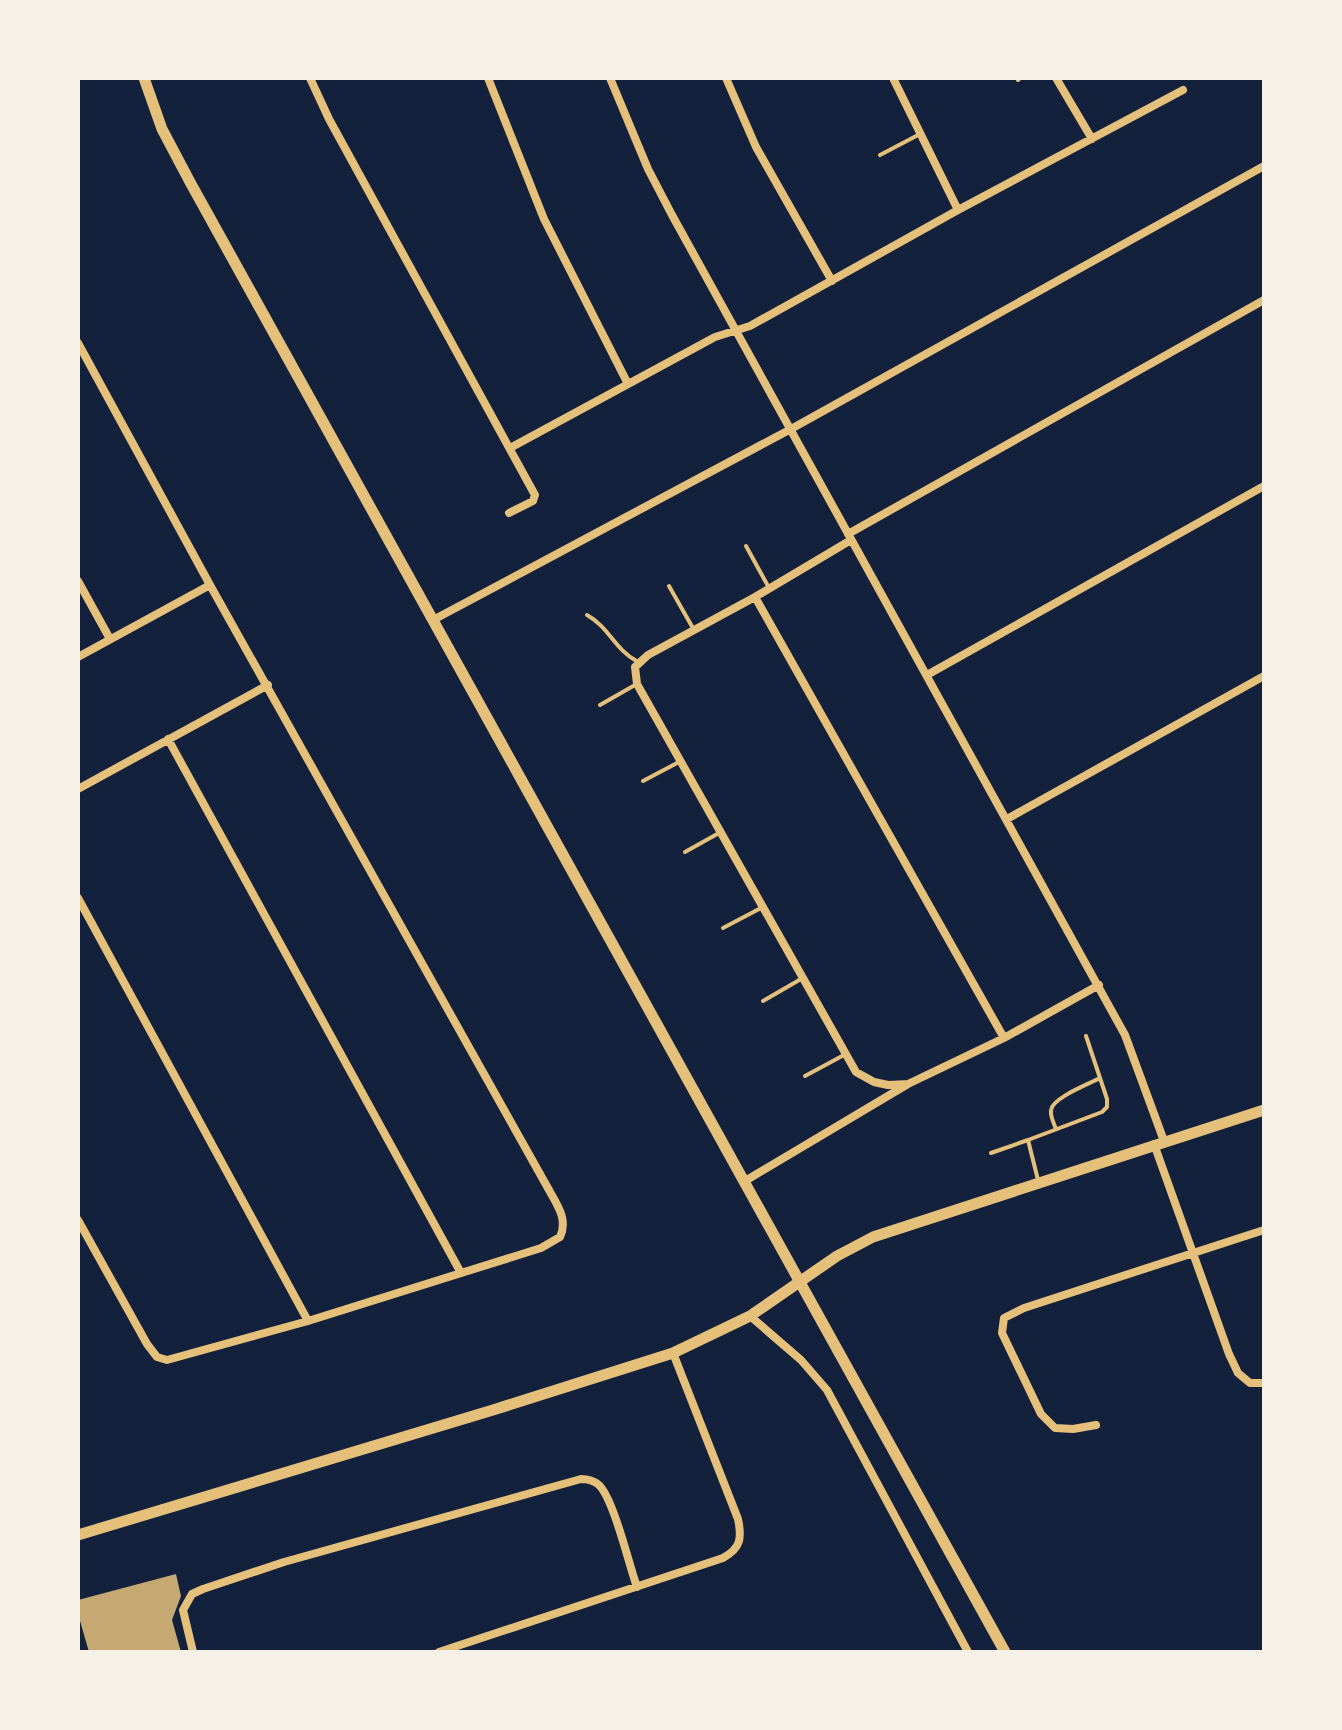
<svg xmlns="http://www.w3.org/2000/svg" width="1342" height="1730" viewBox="0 0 1342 1730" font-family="Poppins,sans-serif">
<rect width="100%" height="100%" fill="#14213d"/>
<path fill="#c6a872" d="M176 1574 181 1596 172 1620 181 1652H89L78 1614V1600Z"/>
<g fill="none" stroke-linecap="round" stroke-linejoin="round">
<path stroke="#e5c07b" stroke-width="4" d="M1018 80 1020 78
M880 155 920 134
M746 546 768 586
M669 586 694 630
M587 615C610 628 613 648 638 662
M600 705 635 685
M643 781 679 762
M685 852 719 833
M723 928 761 908
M763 1001 801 979
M805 1076 844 1055
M1056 1129C1054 1124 1050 1116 1051 1110 1052 1098 1089 1084 1100 1078
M1028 1140 1102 1112 1107 1107V1099L1086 1036
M991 1153 1028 1140 1038 1180"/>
<path stroke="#e5c07b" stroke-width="8" d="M310 78 329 119 535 495 533 501 509 513
M488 78 544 219 628 384
M610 78 648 169 672 215 1125 1035 1164 1141
M726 78 756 147 832 281
M893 78 958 210
M1056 78 1092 139
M78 343 210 585 549 1190C558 1206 568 1220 560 1237L541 1248 308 1321 167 1360 157 1357 147 1344 78 1220
M510 448 715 337 750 326 958 210 1183 90
M848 534 1264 300
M851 540 755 597 648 655 635 667 637 684 856 1072 874 1082 888 1085 908 1084 1004 1038 1099 985
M78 581 110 639
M755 597 1004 1038
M433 620 791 429 1264 166
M78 657 210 585
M927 675 1264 486
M168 739 461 1273
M78 789 268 685
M1007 819 1264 676
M78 898 308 1321
M1154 1144 1229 1354 1238 1373 1250 1383H1264
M745 1181 908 1084
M750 1316 801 1360 827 1390 968 1652
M1096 1425 1073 1429 1055 1428 1041 1414 1002 1333 1004 1318 1024 1308 1264 1230
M193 1652 183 1610 192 1594 203 1589 284 1562 581 1479C588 1479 593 1480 599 1485 614 1500 629 1565 637 1587
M439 1652 723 1558C741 1548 742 1538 738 1519L673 1353"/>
<path stroke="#e5c07b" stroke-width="11" d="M144 78 162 129 190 182 1005 1652
M78 1535 493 1410 673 1353 750 1316 837 1256 873 1237 1264 1110"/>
</g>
<rect width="1342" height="1730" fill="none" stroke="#f6f1e7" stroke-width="160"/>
</svg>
